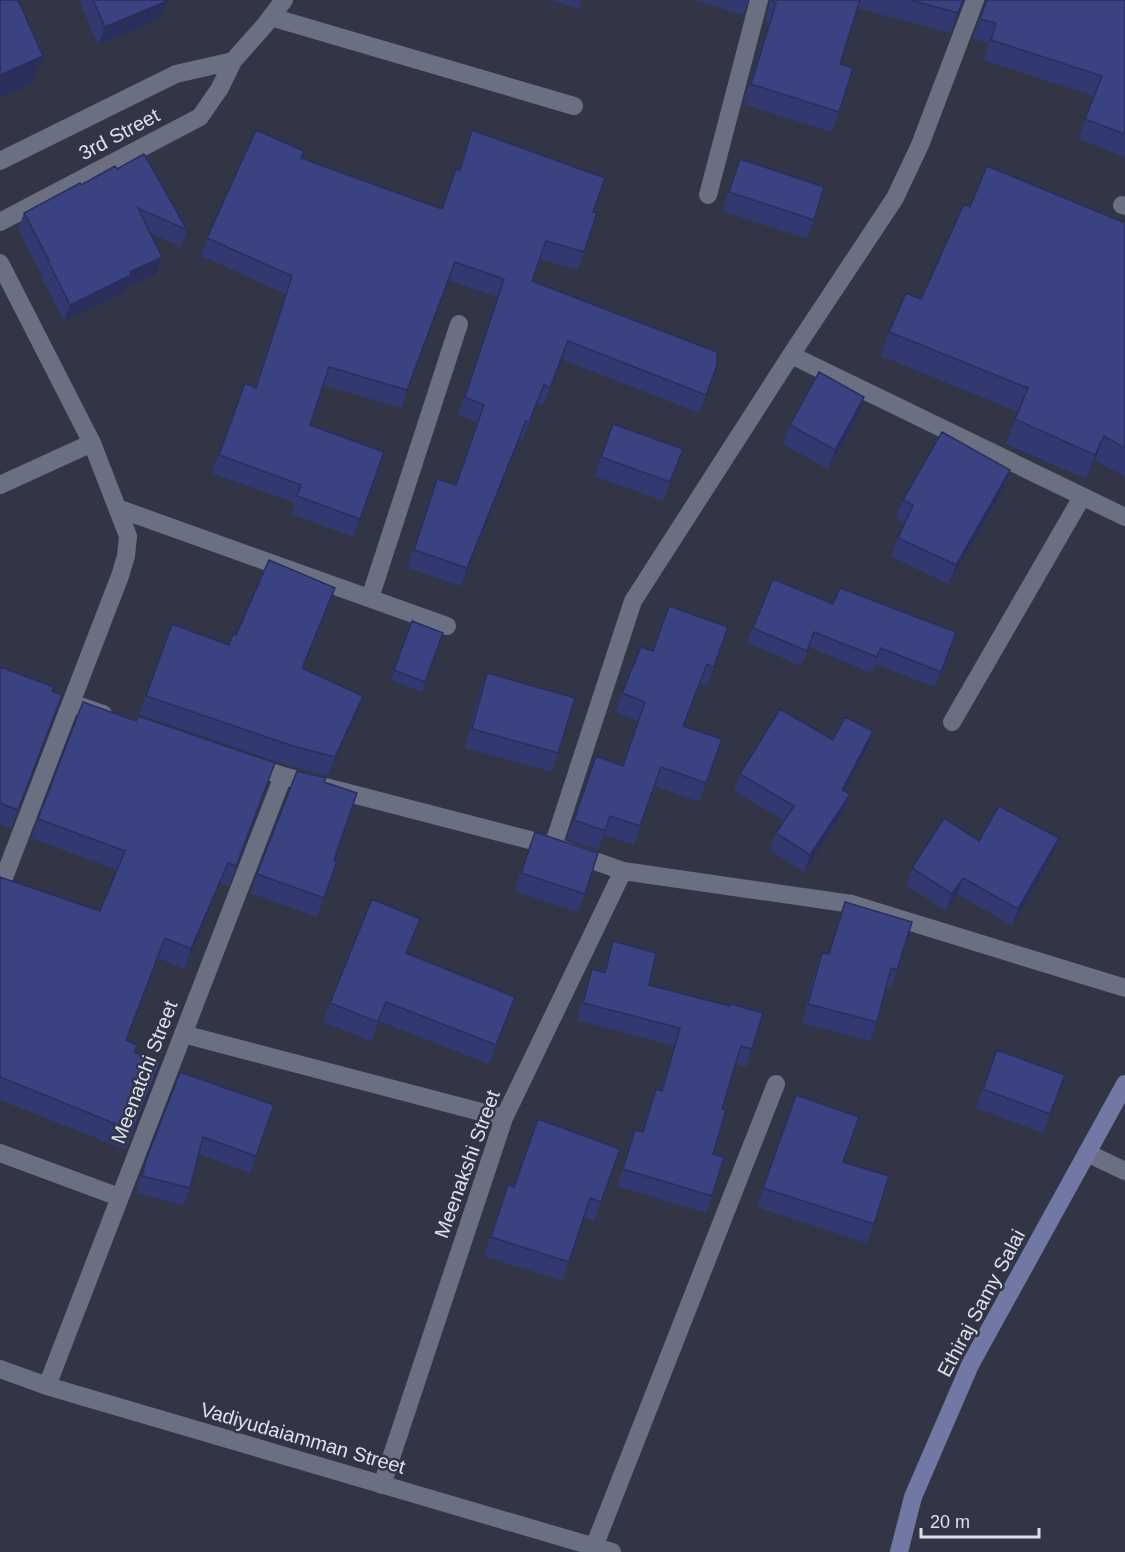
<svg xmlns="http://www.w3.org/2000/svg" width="1125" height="1552" viewBox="0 0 1125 1552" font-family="Helvetica,sans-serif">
<rect width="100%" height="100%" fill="#313545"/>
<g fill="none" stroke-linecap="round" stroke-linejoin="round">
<path stroke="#6a6f81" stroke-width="18" d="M271 17 574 106
M708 195 759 0
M1122 205 1125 206
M0 263 92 443 128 536 126 556 120 576 71 703 103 714
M791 355 1125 517
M0 485 92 443
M117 508 447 626
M370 598 459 324
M952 722 1082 497
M251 765 283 776 553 846 623 871 852 904 1125 988
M553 846 633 601 791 355 895 198 920 145 975 0
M0 888 71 703
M183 1034 504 1118
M0 1153 119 1197
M1087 1153 1125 1171
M0 1369 47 1386 612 1552
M47 1386 283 776
M382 1485 504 1118 623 871
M592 1552 776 1084"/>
<path stroke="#6a6f81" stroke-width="18" d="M0 161 176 74 233 61
M0 222 200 117 220 88 233 61 264 26 284 0"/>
<path stroke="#7078a3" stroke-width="18" d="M899 1552 913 1497 970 1365 1125 1084"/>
</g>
<path fill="#323970" d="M79 0H167L161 18 98 45Z
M551 0H582L579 9Z
M694 0H749L743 15Z
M769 0H963L950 33 857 8 840 64 839 112 831 132 743 104 769 23 765 22 770 2Z
M985 0H1125V157L1078 139 1094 96 983 60 989 43 972 39 986 3Z
M472 130 593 212 584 252 578 270 540 259 532 281 717 365 699 413 561 359 543 405 537 403 523 440 520 438 461 586 407 568 437 479 455 485 477 422 458 415 497 297 448 280 401 408 323 385 310 425 384 452 353 537 291 514 295 503 212 473 245 383 255 387 286 294 201 256 207 238 302 158 442 209 459 170Z
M740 159 814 220 807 239 722 211Z
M117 169 187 230 181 247 151 233 162 257 156 274 126 288 125 292 64 321 42 279 43 277 18 230 24 213 81 185Z
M970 207 1125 223V477L1095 460 1086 479 1006 444 1018 412 881 356 889 332 921 299Z
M864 397 858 415 828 469 783 444 790 425Z
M613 424 683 449 663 501 594 476Z
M1010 470 1003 489 949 584 891 557 898 538 905 523 896 518 903 500Z
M833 604 956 632 935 687 875 664 871 673 809 647 801 666 747 643 753 628Z
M328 607 303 668 356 714 328 776 286 765 139 714 172 624 229 645 236 635Z
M412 621 443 633 422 692 391 680Z
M728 627 707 686 700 683 683 726 722 739 699 802 654 786 634 845 604 835 598 850 567 839 589 775 623 766 638 721 615 712 622 693 653 651Z
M0 667 62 695 11 828 0 824Z
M487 673 558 753 552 772 465 748 480 691Z
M833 740 867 748 844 791 850 794 843 811 804 872 770 850 776 833 785 821 734 791 740 774Z
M324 782 334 860 337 861 317 917 250 893 257 874Z
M268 783 229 886 220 883 184 969 158 958 126 1040 137 1045 134 1053 160 1062 126 1150 0 1100V877L100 911 117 870 31 838 38 819Z
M535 832 585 894 578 912 514 891Z
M1059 838 1053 854 1012 926 957 894 946 911 906 885 912 868 979 841Z
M845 902 897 970 891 989 886 987 877 1022 870 1041 802 1023 815 971 822 953 828 954Z
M420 919 406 954 508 1016 489 1064 379 1021 371 1041 323 1022 330 1003Z
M613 941 649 985 752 1049 746 1067 735 1064 722 1109 713 1154 712 1196 706 1213 617 1186 635 1130 642 1132 656 1089 661 1090 674 1046 577 1020 586 987 592 969 603 972Z
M997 1050 1065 1075 1043 1133 976 1108Z
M796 1095 843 1162 874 1224 867 1243 757 1207Z
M274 1105 250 1173 199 1154 190 1188 184 1205 136 1193 140 1177 146 1160Z
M620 1149 594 1221 583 1217 562 1281 484 1256 508 1185 514 1187Z"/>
<path fill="#292e5b" d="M167 1 161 18 98 45 105 27Z
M43 56 33 83 0 98V75Z
M162 257 156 274 126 288 125 292 64 321 70 305 130 272Z
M864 397 858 415 828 469 835 450Z
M526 421 520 438 461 586 467 568Z
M1104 436 1095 460 1086 479 1095 455Z
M1010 470 1003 489 949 584 956 565Z
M335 588 328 607 295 687 302 668Z
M363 696 356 714 328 776 335 757Z
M873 731 867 748 836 807 842 790Z
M850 794 843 811 804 872 810 855Z
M1059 838 1053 854 1012 926 1018 909Z
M228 863 220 883 184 969 191 949Z
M963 878 957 894 946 911 952 894Z
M515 997 508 1016 489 1064 496 1045Z"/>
<path fill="#3a4282" stroke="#292e5b" stroke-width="1.5" d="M0 0H18L43 56 0 75Z
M93 0H167V1L105 27Z
M773 0H860L840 64 853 68 839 112 751 84 776 3 772 2Z
M910 0H963L958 13Z
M987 0H1125V134L1085 119 1102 76 991 40 996 23 980 19Z
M256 130 304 151 301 158 442 209 456 169 460 170 472 130 605 178 593 212 597 213 584 252 546 241 532 281 717 352V365L706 395 568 341 550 388 544 385 529 422 526 421 467 568 414 550 437 479 456 485 484 405 465 397 504 279 455 262 407 390 329 367 310 425 384 452 360 519 297 496 301 485 219 455 245 383 256 388 292 276 207 238Z
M144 154 187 230 138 208 162 257 130 272 131 275 70 305 49 263 50 262 24 213 80 183 81 185 115 166 117 169Z
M740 159 824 187 814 220 729 192Z
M987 166 1125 223V448L1104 436 1095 455 1015 419 1028 388 889 332 906 293 921 299 964 204 970 207Z
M819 372 864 397 835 450 790 425Z
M613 424 683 449 670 482 601 457Z
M942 432 1010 470 956 565 898 538 913 505 903 500Z
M269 560 335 588 302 668 363 696 335 757 293 746 146 696 172 624 229 645 233 634 236 635Z
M773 579 833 604 840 588 956 632 941 672 881 648 877 657 814 632 807 651 753 628Z
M669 606 728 627 714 667 707 664 683 726 722 739 706 783 661 767 640 826 610 816 605 831 574 820 596 756 623 766 645 702 622 693 641 647 653 651Z
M412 621 443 633 425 682 394 670Z
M0 667 54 687 52 691 62 695 18 810 0 803Z
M487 673 575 698 558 753 472 729Z
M83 702 136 721 138 716 275 763 236 866 228 863 191 949 165 938 126 1040 137 1045 134 1052 160 1062 133 1131 0 1077V877L100 911 125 851 38 819Z
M780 709 833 740 845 717 873 731 842 790 850 794 810 855 776 833 794 806 740 774Z
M297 771 326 778 324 782 357 793 334 860 337 861 324 898 257 874Z
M999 806 1059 838 1018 909 963 878 952 894 912 868 944 818 979 841Z
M535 832 598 853 585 894 521 873Z
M372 899 420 919 406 953 515 997 496 1045 386 1002 378 1022 330 1003Z
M845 902 912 922 897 970 891 968 877 1022 808 1004 822 953 829 954Z
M613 941 656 953 649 985 730 1006 731 1004 763 1013 752 1049 741 1046 722 1109 726 1110 713 1154 724 1157 712 1196 623 1169 635 1130 643 1132 656 1089 662 1091 680 1028 583 1003 592 969 605 973Z
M997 1050 1065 1075 1050 1114 983 1089Z
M180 1072 274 1105 256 1156 203 1137 190 1188 142 1176 146 1160Z
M796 1095 859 1117 843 1162 889 1176 874 1224 763 1188Z
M538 1119 620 1149 601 1202 590 1198 569 1262 491 1237 508 1185 514 1187Z"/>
<g text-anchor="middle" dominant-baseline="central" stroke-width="5" stroke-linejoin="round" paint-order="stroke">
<g font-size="20" fill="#dee1eb" stroke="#313545">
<text transform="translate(119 134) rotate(-28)">3rd Street</text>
<text transform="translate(144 1072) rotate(-69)">Meenatchi Street</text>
<text transform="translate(467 1164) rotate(-70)">Meenakshi Street</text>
<text transform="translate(981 1303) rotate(-62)">Ethiraj Samy Salai</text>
<text transform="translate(303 1438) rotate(16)">Vadiyudaiamman Street</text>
</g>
</g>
<path d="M921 1528v9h118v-9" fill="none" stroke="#dee1eb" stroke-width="3"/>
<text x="930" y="1528" font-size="18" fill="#dee1eb" stroke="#313545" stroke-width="4.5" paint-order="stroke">20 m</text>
</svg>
